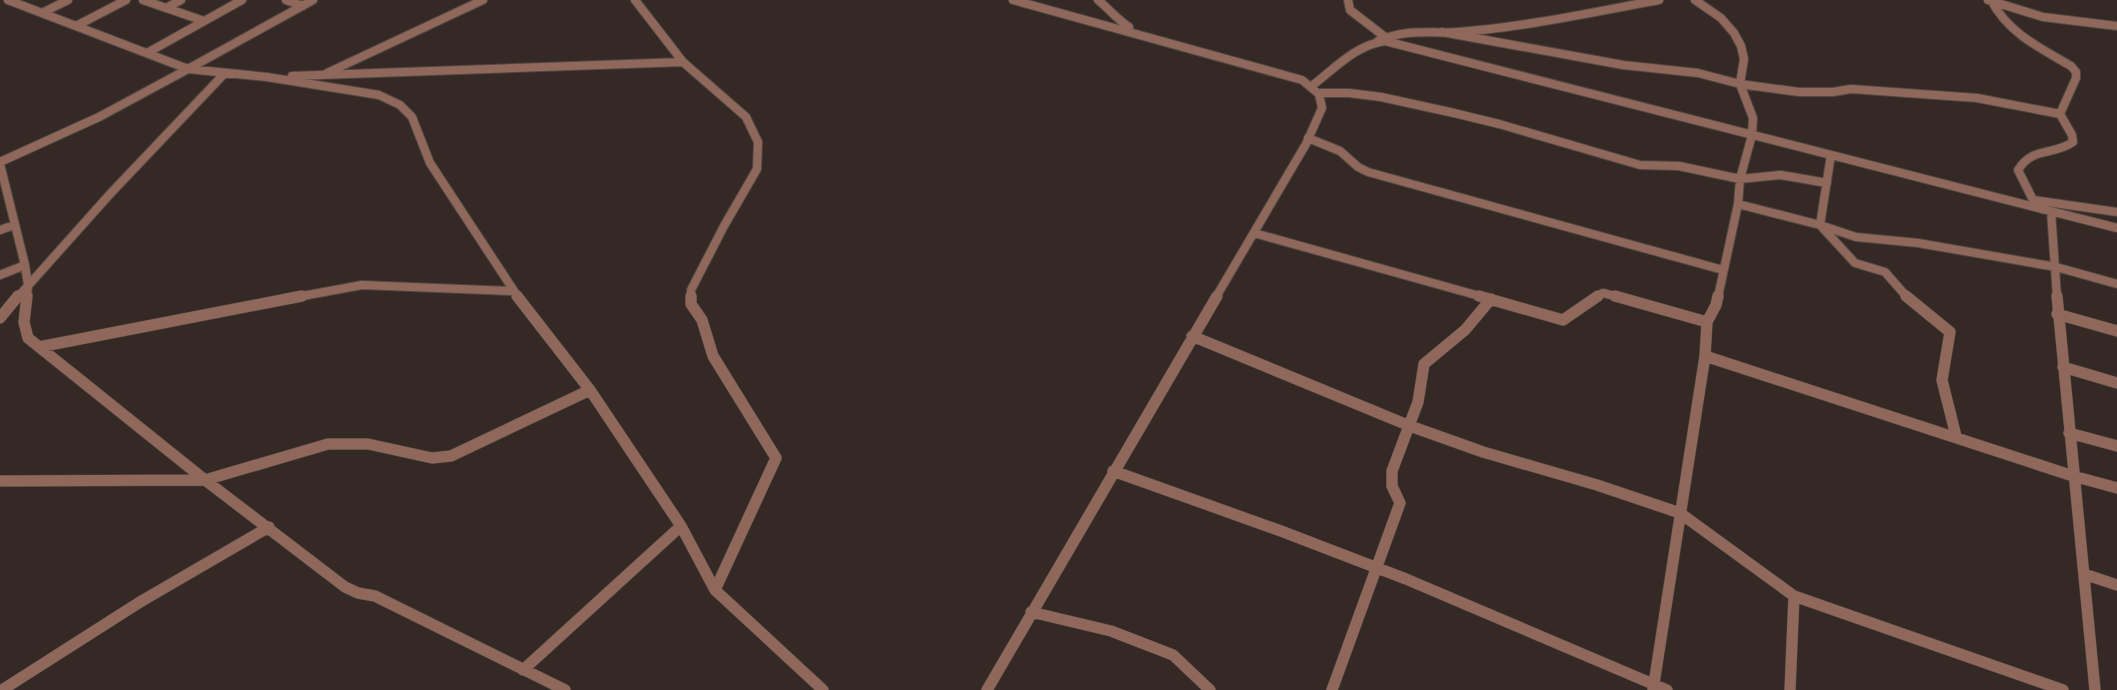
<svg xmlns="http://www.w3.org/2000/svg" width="2117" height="690" viewBox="0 0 2117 690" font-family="Figtree,sans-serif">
<rect width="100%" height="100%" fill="#342925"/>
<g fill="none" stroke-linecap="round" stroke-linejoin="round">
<defs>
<path id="minor-far1" d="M8 0 188 69 313 0
M143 0 204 21
M286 0 303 6
M635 0 683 62 746 117 758 142 757 169 724 226 691 290V297
M1013 0 1302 80 1319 94 1322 108 1306 144 1216 297
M1098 0C1109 9 1117 19 1129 27
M1348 0 1350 10 1385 37
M1695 0 1721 18 1734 33 1741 46 1744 59 1740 84 1753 118 1752 135 1740 179 1738 204 1718 297
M1988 0 2043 17 2117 26
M1991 0C2008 33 2040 48 2071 66L2076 72V78L2060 114 2072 135 2073 142C2053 156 2033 146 2018 170L2033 200 2041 209
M166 8 181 0
M42 13 68 0
M76 26 126 0
M1442 32 1623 65 1698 73 1740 84 1799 92H1833L1851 89 1977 98 2060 114
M1378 41C1407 28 1428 34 1458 32 1526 27 1593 12 1659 0
M147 53 242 0
M327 73 483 0
M292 76 683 62
M1313 85C1335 68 1356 45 1385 41L2117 228
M1321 93H1349L1381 97 1454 113 1499 124 1640 165 1679 166 1740 179 1781 175 1827 183
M1308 138 1340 151 1358 167 1368 172 1723 270
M1831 155 1820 225 1855 263 1885 272 1907 297
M0 162 99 117 188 69 267 77 379 95 400 105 412 117 430 163 518 297
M0 164 25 265 28 285 27 297
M2033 200 2117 212
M1738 204 1820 225 1856 237 1918 243 2056 267 2117 284
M2051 211 2057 297
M0 230 14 225
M1254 233 1483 297
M0 275 25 265
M18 297 110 194 225 73
M297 297 362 285 513 291
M1596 297 1603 293 1619 297"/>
<path id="minor" d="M27 296 24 322 28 338 205 480 345 587 358 593 375 596 565 690
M517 296 590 390 681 526 715 590 823 690
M691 296V304L702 320 713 356 776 458 715 590
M1479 296 1563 320 1598 296
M1615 296 1707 322
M1906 296 1950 332 1942 380 1956 436
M2057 296 2095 690
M2057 314 2117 331
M0 318 18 296
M1192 336 1410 426 1483 452 1597 485 1680 513 1794 596 2063 690
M39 347 302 296
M1705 356 2073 476 2117 488
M2063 367 2117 383
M2069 433 2117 446
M1113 471 1281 531 1406 579 1667 690
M0 481 205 480 328 444H368L432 458 451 456 590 390
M2084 574 2117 585
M1031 612 1111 631 1173 655 1210 690
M523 670 681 526
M2 690 140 602 269 527
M987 690 1217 296
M1332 690 1400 503 1392 486V471L1418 402 1424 364 1465 330 1491 299
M1653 690 1705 356 1707 322 1716 305 1718 296
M1790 690 1794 596"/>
</defs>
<use href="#minor-far1" stroke="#514743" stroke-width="10"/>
<use href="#minor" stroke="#514743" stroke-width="12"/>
<use href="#minor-far1" stroke="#8f685b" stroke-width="8"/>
<use href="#minor" stroke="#8f685b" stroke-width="11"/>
</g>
</svg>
